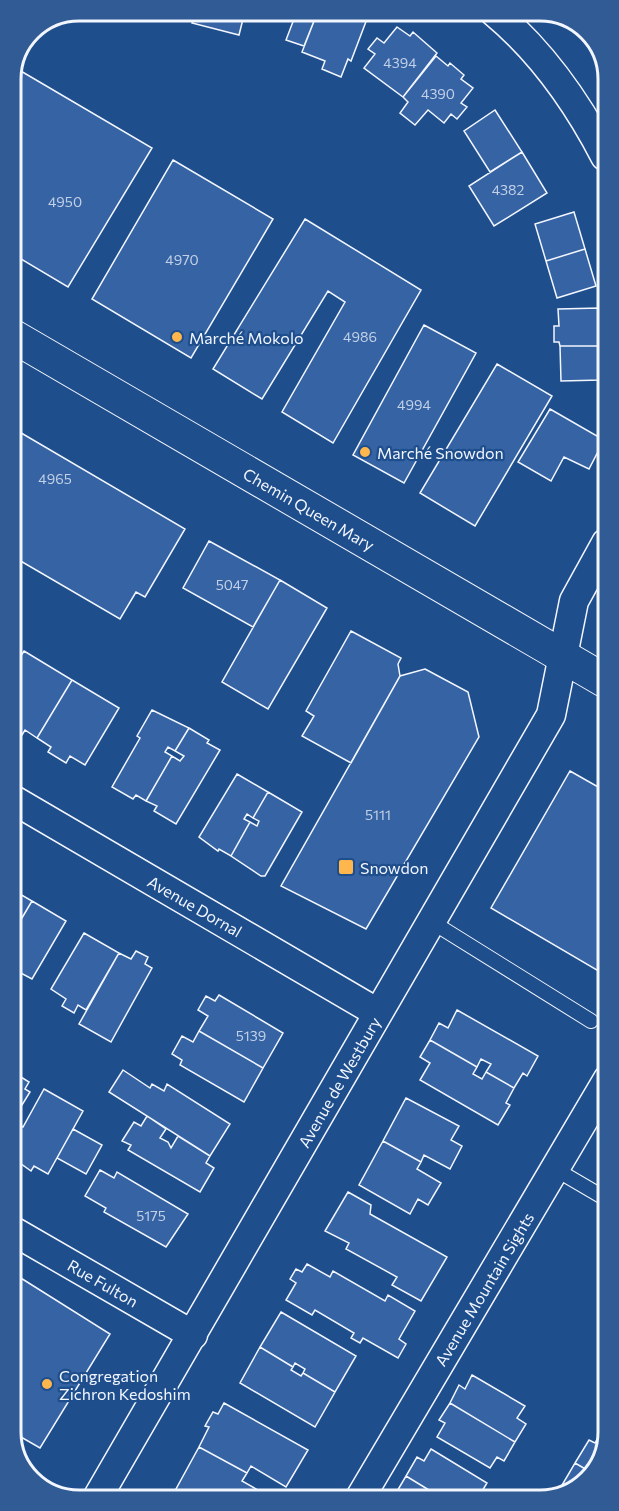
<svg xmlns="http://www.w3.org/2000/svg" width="619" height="1511" viewBox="0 0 619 1511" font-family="Commissioner,sans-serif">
<rect width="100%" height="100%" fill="#1f4e8c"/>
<path fill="#3563a3" stroke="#f2f6ff" stroke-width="1.5" d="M195 11H245L239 35 192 23Z
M270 11H318L304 46 286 40 294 19Z
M318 11H370L351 61 348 59 341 77 322 69 325 61 302 52Z
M397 27 410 36 413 32 437 53 403 97 364 68 375 54 368 49 377 38 384 43Z
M436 56 448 66 450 63 464 75 461 79 473 88 461 103 467 107 457 119 451 114 444 123 428 110 415 125 400 113 408 102 403 97Z
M14 67 152 148 68 287 11 253V75Z
M495 110 522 152 490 172 464 131Z
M522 152 547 193 494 226 469 186Z
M173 160 273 219 191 358 92 299Z
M574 212 585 249 546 261 535 224Z
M305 219 421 290 333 443 282 412 345 302 328 291 262 399 213 369Z
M585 249 596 286 557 298 546 261Z
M600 308 601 346H560L559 342H554V326H559L558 309Z
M424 325 476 353 404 483 353 455Z
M560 346H601V380L561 381Z
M497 364 552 396 475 526 420 493Z
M550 409 604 440 589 469 564 457 551 481 518 462Z
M11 427 185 529 145 597 136 592 120 619 12 556Z
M209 541 280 580 253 627 183 588Z
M280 580 327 608 268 709 222 682Z
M351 631 401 658 398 664 400 676 351 763 302 736 314 716 306 711Z
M24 651 72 680 37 738 25 730 22 735 12 729V670Z
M425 669 468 692 479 737 366 929 281 886 400 676Z
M72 680 119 708 85 765 70 756 66 763 48 752 51 747 37 738Z
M152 710 189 728 175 751 168 747 165 752 172 756 146 801 136 795 133 799 112 787 140 738 137 736Z
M189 728 209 740 207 743 220 750 176 824 154 811 157 806 146 801 172 756 180 761 184 756 175 751Z
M570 771 607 792V976L491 908Z
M237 774 268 792 253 818 247 814 244 819 250 822 231 856 219 849 218 851 199 837Z
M268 792 302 812 265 876H261L231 856 250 822 257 826 259 821 253 818Z
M13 890 32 901 13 933Z
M32 901 66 921 32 979 19 972 13 983V933Z
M84 933 119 953 86 1010 78 1005 74 1013 62 1006 66 999 51 989Z
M136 951 148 957 145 964 152 968 111 1042 79 1024 119 953 131 959Z
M219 995 283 1033 263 1068 199 1031 208 1016 198 1010 206 996 215 1001Z
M457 1010 538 1056 527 1076 523 1073 514 1088 486 1072 491 1064 481 1059 477 1067 430 1040 439 1023 448 1028Z
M199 1031 263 1068 244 1102 180 1065 182 1060 172 1054 182 1036 193 1042Z
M430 1040 477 1067 473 1074 482 1079 486 1072 514 1088 506 1103 510 1105 498 1125 420 1080 430 1063 420 1057Z
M123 1070 150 1088 152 1084 164 1091 167 1084 230 1124 210 1156 109 1092Z
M13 1072 29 1082 25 1089 30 1092 14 1118Z
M44 1089 83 1111 48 1174 34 1166 31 1171 13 1158V1135L19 1125 23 1127Z
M406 1098 459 1126 451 1140 462 1146 450 1169 424 1155 421 1162 383 1141Z
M147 1116 166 1129 160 1138 168 1142 171 1148 178 1136 210 1156 206 1163 214 1168 200 1192 128 1150 131 1145 122 1141 134 1122 141 1126Z
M73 1129 102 1145 86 1174 57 1158Z
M383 1141 421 1162 417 1169 441 1183 428 1205 418 1199 410 1214 359 1185Z
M100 1170 114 1178 117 1172 188 1214 166 1247 104 1212 106 1208 85 1196Z
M348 1192 371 1205 370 1214 447 1257 421 1301 392 1285 397 1277 346 1249 349 1243 325 1231Z
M307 1264 330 1277 333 1271 385 1301 388 1295 415 1311 399 1339 406 1344 398 1358 363 1338 360 1343 351 1338 354 1333 315 1310 312 1315 286 1300 296 1283 290 1279 296 1269 302 1272Z
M16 1275 110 1334 40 1448 14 1433Z
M281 1312 356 1356 335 1392 303 1373 305 1369 295 1363 293 1367 260 1347Z
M260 1347 293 1367 291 1370 301 1376 303 1373 335 1392 315 1427 240 1383Z
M472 1375 525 1406 517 1418 526 1424 515 1442 450 1403 459 1385 465 1389Z
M224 1403 308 1450 286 1487 251 1466 247 1473 199 1447 209 1427 205 1426 213 1412 218 1414Z
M450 1403 515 1442 504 1461 497 1457 490 1468 437 1437 445 1423 439 1420Z
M599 1436 606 1440 594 1474 575 1463 589 1440 595 1443Z
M199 1447 247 1473 242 1481 274 1499 193 1500 176 1489Z
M431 1449 487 1483 478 1498H442L406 1476 417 1457 424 1461Z
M575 1463 594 1474 562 1497H555Z
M406 1476 442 1498H401L396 1493Z"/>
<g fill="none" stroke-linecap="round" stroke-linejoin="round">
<defs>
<path id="lane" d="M432 922 591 1021
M555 1169 608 1200"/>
<path id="street" d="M493 11C540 50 577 102 605 156
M12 799 378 1013
M13 1231 193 1335
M360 1498 608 1079
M96 1500 551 715 574 601 606 543"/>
<path id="secondary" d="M11 335 607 682"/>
</defs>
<use href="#lane" stroke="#f2f6ff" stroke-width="16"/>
<use href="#street" stroke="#f2f6ff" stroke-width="31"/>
<use href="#secondary" stroke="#f2f6ff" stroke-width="35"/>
<use href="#lane" stroke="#1f4e8c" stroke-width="14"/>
<use href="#street" stroke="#1f4e8c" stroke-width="28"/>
<use href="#secondary" stroke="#1f4e8c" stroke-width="33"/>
</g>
<g fill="#ffb74d" stroke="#1f4e8c" stroke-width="2">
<circle cx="177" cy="337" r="6"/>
<circle cx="365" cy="452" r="6"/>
<rect x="338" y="859" width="16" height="16" rx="3"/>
<circle cx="47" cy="1384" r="6"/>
</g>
<g text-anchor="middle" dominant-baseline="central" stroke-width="4.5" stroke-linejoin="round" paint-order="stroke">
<g font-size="14" fill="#c3d1e8">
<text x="400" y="62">4394</text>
<text x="438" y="93">4390</text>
<text x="508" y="189">4382</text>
<text x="65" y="201">4950</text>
<text x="182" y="259">4970</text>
<text x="360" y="336">4986</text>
<text x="414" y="404">4994</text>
<text x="55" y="478">4965</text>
<text x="232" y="584">5047</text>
<text x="378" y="814">5111</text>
<text x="251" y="1035">5139</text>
<text x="151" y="1215">5175</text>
</g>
<g font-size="16" fill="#f2f6ff" stroke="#1f4e8c" text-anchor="start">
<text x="189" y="337">Marché Mokolo</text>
<text x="377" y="452">Marché Snowdon</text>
<text x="360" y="867">Snowdon</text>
<text x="59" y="1375">Congregation<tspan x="59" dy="18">Zichron Kedoshim</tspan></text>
</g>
<g font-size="16" fill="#f2f6ff" stroke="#1f4e8c">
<text transform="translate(309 509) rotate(30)">Chemin Queen Mary</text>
<text transform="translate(195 906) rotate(30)">Avenue Dornal</text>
<text transform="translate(339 1082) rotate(-60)">Avenue de Westbury</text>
<text transform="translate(103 1283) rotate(30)">Rue Fulton</text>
<text transform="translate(484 1289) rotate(-59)">Avenue Mountain Sights</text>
</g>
</g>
<path d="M0 0H619V1511H0ZM79 21H540A58 58 0 0 1 598 79V1432A58 58 0 0 1 540 1490H79A58 58 0 0 1 21 1432V79A58 58 0 0 1 79 21Z" fill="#305b95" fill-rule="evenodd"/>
<path fill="none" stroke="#f2f6ff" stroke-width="3" d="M79 21H540A58 58 0 0 1 598 79V1432A58 58 0 0 1 540 1490H79A58 58 0 0 1 21 1432V79A58 58 0 0 1 79 21Z"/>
</svg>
